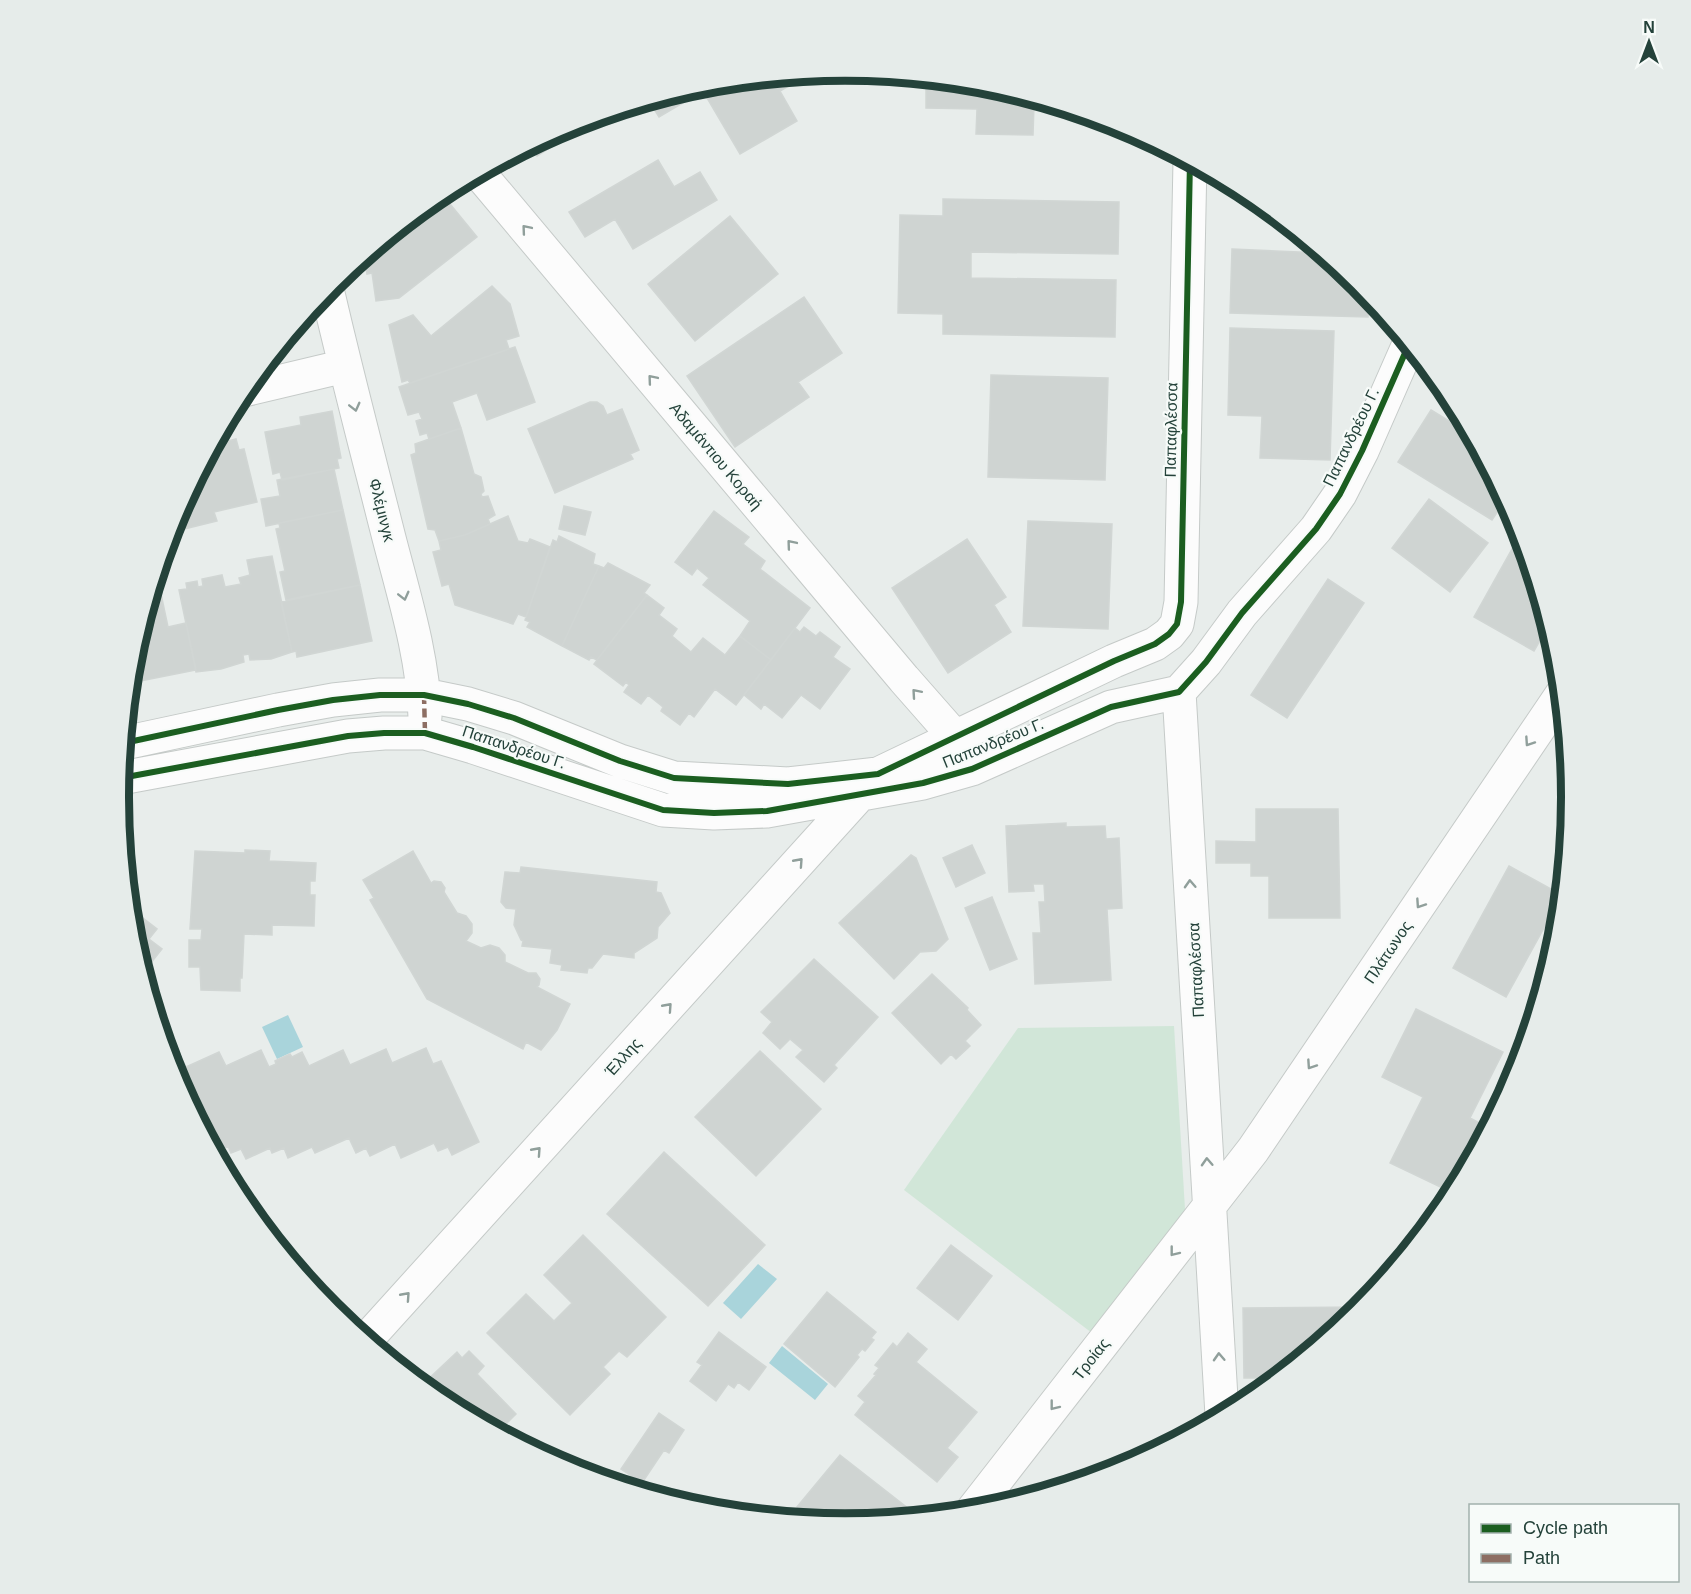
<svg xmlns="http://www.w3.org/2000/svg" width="1691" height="1594" viewBox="0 0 1691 1594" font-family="Helvetica,sans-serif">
<rect width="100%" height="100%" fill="#e8edeb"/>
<path fill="#d1e6d8" d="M1174 1026 1186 1226 1092 1333 904 1190 1018 1028Z"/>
<path fill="#a9d4db" d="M288 1015 303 1047 277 1059 262 1027Z
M758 1264 777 1279 741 1319 723 1303Z
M782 1346 828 1384 815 1400 769 1363Z"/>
<path fill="#cfd4d2" stroke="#d1d6d4" stroke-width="1.5" d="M797 75 799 80 780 91 797 121 740 154 703 91 659 117 649 101 704 84Z
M926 78 988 85 1052 105 1034 104 1033 135 976 134 977 109 926 108Z
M598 117 537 156 530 146 568 126Z
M658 160 674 187 700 172 717 200 633 249 615 219 585 237 569 212Z
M441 193 477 237 399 298 376 301 372 273 367 274 365 262 371 260 370 252Z
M943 199 1119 202 1118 254 971 252V278L1116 280 1115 337 943 334V314L898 313 900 215 943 216Z
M730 216 778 274 695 341 648 284Z
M1232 249 1322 253 1359 284 1369 295 1368 317 1230 313Z
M492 286 510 304 519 336 506 340 509 349 410 383 408 380 402 382 389 325 413 315 431 336Z
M804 297 842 353 798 382 809 397 735 447 687 376Z
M1230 328 1334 331 1330 460 1260 458 1262 416 1228 415Z
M515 347 535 402 487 420 477 393 452 402 461 428 429 439 427 433 420 435 416 421 422 419 419 412 408 415 399 387Z
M991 375 1108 378 1105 480 988 477Z
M590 402H597L603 406 607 415 622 409 639 450 630 454 633 459 555 493 528 429Z
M1431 410 1472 435 1506 499 1492 520 1398 462Z
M332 411 341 458 337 459 339 468 282 480 280 472 273 474 265 432 301 425 300 417Z
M461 428 474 474 481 477 484 491 481 494 482 497 488 496 495 515 488 519 490 524 465 535 439 541 435 530 428 529 411 455 416 453 415 444Z
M236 439 239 450 244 449 257 502 214 512 217 521 176 531 174 519 211 450 213 457 222 455 220 443Z
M334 469 343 510 266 526 261 499 280 496 277 480Z
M1429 499 1488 543 1450 592 1392 548Z
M564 506 591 512 585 535 559 529Z
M343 510 360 585 286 600 280 572 285 571 276 529 280 528 279 523Z
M714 511 749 537 743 544 765 561 760 569 810 608 771 660 740 636 750 621 703 585 709 578 697 568 692 575 675 562Z
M508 516 518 541 528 543 530 539 550 547 526 617 518 614 513 624 455 605 449 584 442 586 433 552 441 550 439 541 465 535Z
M1028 521 1112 524 1108 629 1023 626Z
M1521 533 1549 625 1534 651 1474 617Z
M559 536 595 554 593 564 599 566 562 646 527 627 530 622 525 620 553 540 557 542Z
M967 539 1006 597 994 605 1011 632 948 673 892 588Z
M272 556 292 652 271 659 250 660 249 654 243 655 244 662 221 669 196 672 179 590 187 589 186 583 197 581 198 587 203 586 202 579 222 575 225 587 241 584 239 578 250 575 247 560Z
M608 563 650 585 644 593 647 595 597 660 591 657 589 660 562 646 599 566 604 568Z
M157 575 168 627 186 623 196 670 130 683 133 655Z
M1328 579 1364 603 1287 718 1251 695Z
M360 585 372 641 297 657 296 651 292 652 281 602Z
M647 595 664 608 659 615 677 629 672 636 691 652 703 638 725 655 740 636 771 660 736 705 715 689 694 717 689 713 680 725 661 711 663 707 648 695 641 704 624 692 629 685 626 682 623 686 594 664Z
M804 627 816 636 820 632 840 647 833 657 850 669 820 709 801 695 782 718 764 704 761 709 744 695 795 628 800 632Z
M1256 809H1338L1340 918H1269V876H1251V863H1216V841L1256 842Z
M1066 823V827L1105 826 1106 839 1119 838 1122 908 1107 909 1111 980 1035 984 1033 933H1041L1039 902H1045L1044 884H1033L1034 891 1009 892 1006 826Z
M972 845 985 873 956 887 943 858Z
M245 850 270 851 269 861 316 863 315 881H310V895H315L314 926 272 925V935L244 934 242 978H240V991L201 990 200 967H189V940H201L202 929H190L195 851 245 853Z
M413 851 431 883 434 881 441 882 445 888 444 892 457 913 466 916 472 924V933L466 941 481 948 490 945 499 948 505 955V962L528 973H536L540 979 539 985 537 987 570 1004 557 1030 541 1050 526 1042 523 1049 427 999 370 900 374 898 363 880Z
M911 855 916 858 948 939 936 951 920 952 894 979 839 923Z
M1509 866 1562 895 1506 997 1453 968Z
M521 867 657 882 656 892 661 893 670 913 658 927 657 938 634 953V958L603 954 592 968H588L587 973 561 970 562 965 550 963 552 949 522 946 523 941 521 940 514 925 516 909 506 908 501 902 505 872 520 873Z
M992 897 1017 959 990 970 965 908Z
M130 908 157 929 149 939 162 949 143 973 133 938Z
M814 959 878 1017 834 1065 837 1068 824 1082 796 1057 803 1050 790 1039 780 1049 763 1033 772 1022 761 1012Z
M932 974 968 1008 967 1010 981 1025 965 1041 970 1046 956 1059 951 1054 941 1064 892 1013Z
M1416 1009 1503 1052 1470 1118 1489 1128 1453 1193 1390 1163 1423 1097 1382 1077Z
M426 1048 433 1064 441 1061 479 1142 452 1155 448 1147 438 1151 434 1143 401 1158 395 1144 370 1156 366 1148 356 1153 349 1138 315 1153 312 1147 288 1158 284 1148 272 1153 270 1148 246 1159 241 1149 231 1153 228 1146 215 1152 174 1075 169 1057 179 1053 186 1067 219 1052 226 1066 261 1050 269 1067 276 1064 275 1061 290 1054 292 1057 302 1052 309 1066 343 1050 350 1065 386 1049 392 1063Z
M760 1051 821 1109 756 1176 695 1117Z
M664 1152 765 1245 708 1306 607 1214Z
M269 1234 298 1254 292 1263Z
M583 1235 666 1317 627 1357 619 1351 603 1367 610 1374 570 1415 487 1333 526 1294 554 1321 572 1303 544 1275Z
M951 1245 992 1276 958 1320 917 1288Z
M827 1292 876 1332 871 1338 874 1340 865 1351 862 1349 857 1355 859 1357 835 1387 784 1344Z
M1363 1307 1278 1378H1244L1243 1308Z
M719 1332 766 1367 749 1390 738 1382 734 1388 728 1384 716 1401 690 1381 702 1365 697 1362Z
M908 1333 927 1349 916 1362 977 1412 947 1448 958 1457 937 1482 855 1415 865 1402 858 1396 876 1375 874 1374 879 1368 875 1365 893 1343 897 1347Z
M469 1351 484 1366 477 1374 516 1414 499 1431 442 1401 422 1385 457 1352 462 1358Z
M659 1413 684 1430 669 1453 664 1450 642 1483 621 1469Z
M840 1455 914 1513 911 1517 845 1523 814 1520 797 1507Z"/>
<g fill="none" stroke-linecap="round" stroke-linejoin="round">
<defs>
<path id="street" d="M479 173 904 679 955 737
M327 289C346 372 368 455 389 538 404 596 423 656 425 717
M244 390 345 366
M1179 692 1222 1415
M124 743 278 710 333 700 380 695H424L468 704 514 718 620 761 674 778 788 784 878 774 1114 661 1155 644 1169 634 1177 624 1181 602 1190 161
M121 778 348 736 384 733H425L473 747 663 810 714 813 767 811 923 783 972 769 1111 707 1179 692 1206 662 1242 613 1316 529 1340 494 1362 451 1409 344
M367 1339 863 791
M972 1511 1253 1150 1562 694"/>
</defs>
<use href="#street" stroke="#c5cac8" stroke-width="35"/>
<use href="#street" stroke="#fcfcfc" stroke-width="33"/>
<path stroke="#8d6e63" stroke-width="4.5" stroke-dasharray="9 4.5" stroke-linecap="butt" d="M424 695 425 733"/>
<defs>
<path id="cycleway" d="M124 743 278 710 333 700 380 695H424L468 704 514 718 620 761 674 778 788 784 878 774 1114 661 1155 644 1169 634 1177 624 1181 602 1190 161
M121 778 348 736 384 733H425L473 747 663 810 714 813 767 811 923 783 972 769 1111 707 1179 692 1206 662 1242 613 1316 529 1340 494 1362 451 1409 344"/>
</defs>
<use href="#cycleway" stroke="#f7fbf9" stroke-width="10"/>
<use href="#cycleway" stroke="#1b5e20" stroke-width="6"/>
</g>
<defs><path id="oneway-chevron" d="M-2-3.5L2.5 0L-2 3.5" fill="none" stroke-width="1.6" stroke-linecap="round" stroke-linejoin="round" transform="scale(1.5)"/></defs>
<g stroke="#909f9b">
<use href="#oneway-chevron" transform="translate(526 229) rotate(-130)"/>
<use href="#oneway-chevron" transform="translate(652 379) rotate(-130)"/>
<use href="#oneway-chevron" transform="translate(355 407) rotate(76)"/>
<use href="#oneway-chevron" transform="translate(791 544) rotate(-130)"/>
<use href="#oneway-chevron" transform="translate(404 596) rotate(76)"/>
<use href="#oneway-chevron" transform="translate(916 693) rotate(-131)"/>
<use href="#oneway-chevron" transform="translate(1529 742) rotate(124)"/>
<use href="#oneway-chevron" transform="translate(799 862) rotate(-48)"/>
<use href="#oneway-chevron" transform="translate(1190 884) rotate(-93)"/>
<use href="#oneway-chevron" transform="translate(1420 904) rotate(124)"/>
<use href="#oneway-chevron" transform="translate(668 1007) rotate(-48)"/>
<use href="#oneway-chevron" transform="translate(1311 1065) rotate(124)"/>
<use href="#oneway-chevron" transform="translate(537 1151) rotate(-48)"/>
<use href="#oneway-chevron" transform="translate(1207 1162) rotate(-93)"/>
<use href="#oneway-chevron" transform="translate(1174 1252) rotate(128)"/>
<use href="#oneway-chevron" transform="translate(406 1296) rotate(-48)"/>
<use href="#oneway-chevron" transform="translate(1219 1357) rotate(-93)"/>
<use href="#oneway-chevron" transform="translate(1054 1406) rotate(128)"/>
</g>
<g text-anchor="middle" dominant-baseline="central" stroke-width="4.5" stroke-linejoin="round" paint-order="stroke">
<g font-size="16" fill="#24423a" stroke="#f7fbf9">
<text transform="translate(1171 430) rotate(-89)">Παπαφλέσσα</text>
<text transform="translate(1351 437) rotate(-64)">Παπανδρέου Γ.</text>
<text transform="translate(716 456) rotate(50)">Αδαμάντιου Κοραή</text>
<text transform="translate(382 510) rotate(76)">Φλέμινγκ</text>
<text transform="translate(993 743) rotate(-22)">Παπανδρέου Γ.</text>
<text transform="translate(514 747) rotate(18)">Παπανδρέου Γ.</text>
<text transform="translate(1388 952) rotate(-56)">Πλάτωνος</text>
<text transform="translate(1196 970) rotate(-93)">Παπαφλέσσα</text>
<text transform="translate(623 1057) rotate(-48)">Έλλης</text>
<text transform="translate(1091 1359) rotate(-52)">Τροίας</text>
</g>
</g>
<path d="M0 0H1691V1594H0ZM129 797a716 716 0 1 1 1432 0a716 716 0 1 1-1432 0Z" fill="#e6ecea" fill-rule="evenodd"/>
<path fill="none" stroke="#24423a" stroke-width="8" d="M129 797a716 716 0 1 1 1432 0a716 716 0 1 1-1432 0Z"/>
<rect x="1469" y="1504" width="210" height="78" fill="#f7fbf9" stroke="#a3b1ad" stroke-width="1.5"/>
<rect x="1481" y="1524" width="30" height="9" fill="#1b5e20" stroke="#a3b1ad" stroke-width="1.5"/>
<text x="1523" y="1534" font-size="18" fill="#24423a">Cycle path</text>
<rect x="1481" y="1554" width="30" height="9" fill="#8d6e63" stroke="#a3b1ad" stroke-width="1.5"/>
<text x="1523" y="1564" font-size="18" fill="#24423a">Path</text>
<g transform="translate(1649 42)" stroke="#f7fbf9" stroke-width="4.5" paint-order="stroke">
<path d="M0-4.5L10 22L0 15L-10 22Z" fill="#24423a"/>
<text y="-9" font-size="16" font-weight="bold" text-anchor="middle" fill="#24423a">N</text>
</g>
</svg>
